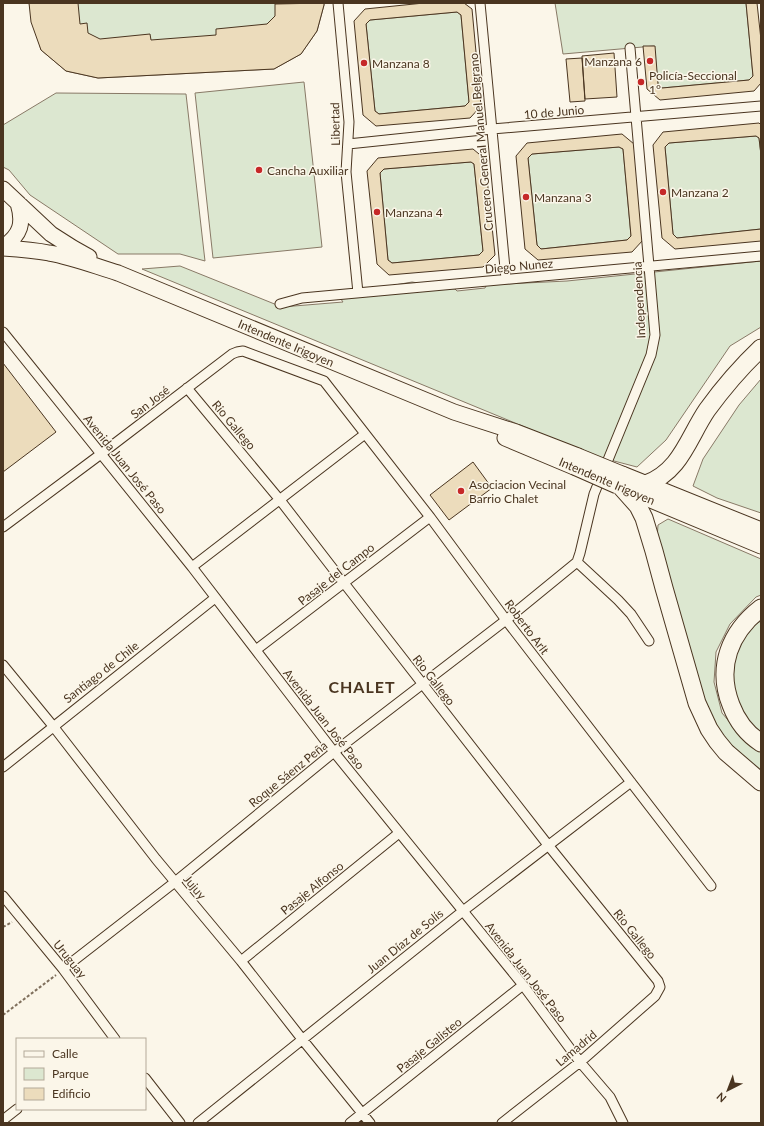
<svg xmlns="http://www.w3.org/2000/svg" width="764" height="1126" viewBox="0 0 764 1126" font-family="Lato,sans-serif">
<rect width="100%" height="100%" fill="#fbf6e9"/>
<path fill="#dce7d0" stroke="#887966" d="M29 3H324V5L317 31 301 54 274 69 98 78 66 71 41 50Z
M555 3H746L753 76 749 80 662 88 658 84 654 46 563 54Z
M457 12 461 15 469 102 465 106 379 114 375 111 366 24 370 20Z
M304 82 322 247 213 258 195 93Z
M56 93 186 94 205 261 180 254H118L30 195 9 170 3 167V125Z
M756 136 759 138 761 155V229L677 238 673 234 665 147 669 143Z
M619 147 623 149 631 236 627 240 541 249 537 245 528 158 532 154Z
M471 162 474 164 483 251 479 255 392 263 388 260 380 173 384 169Z
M761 261V327L730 346 666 440 637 467 595 456 142 269 180 266 282 307 343 302 338 295 412 282 455 289 457 291 485 288 486 286 484 285 567 281Z
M761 379V513L717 498 693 486 703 459 739 405Z
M668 519 761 559V595L756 597 730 624 716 652 714 682 722 713 744 739 761 751V772L725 739 709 714 657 539 658 525Z
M761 621V733L748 720 733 696 732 668 740 644 750 627Z"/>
<path fill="#ecdcbc" stroke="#4a3520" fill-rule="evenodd" d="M29 3H78L80 24 87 23 88 33 100 39 150 34 151 40 216 35V29L267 24 275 16V4L324 3V5L317 31 301 54 274 69 98 78 66 71 41 50 31 22Z
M424 3H464L472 9 481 106 470 118 376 126 363 115 354 21 365 9ZM457 12 461 15 469 102 465 106 379 114 375 111 366 24 370 20Z
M746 3H757L761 40V83L754 91 660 100 647 89 643 46H655L658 84 662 88 749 80 753 76Z
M614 53 617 97 585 99 582 56Z
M582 58 585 101 570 102 566 59Z
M759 123 761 125V155L759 138 756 136 669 143 665 147 673 234 677 238 761 229V241L675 249 662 238 653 145 663 132Z
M622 134 634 144 643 240 632 252 538 260 525 249 516 156 527 143ZM619 147 623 149 631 236 627 240 541 249 537 245 528 158 532 154Z
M473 149 485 159 495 255 483 267 389 275 377 264 367 171 378 158ZM471 162 474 164 483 251 479 255 392 263 388 260 380 173 384 169Z
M3 363 56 432 3 472Z
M473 462 492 488 449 520 430 495Z"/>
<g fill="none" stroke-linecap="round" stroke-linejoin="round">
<defs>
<path id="minor" d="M338 3 349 122 346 172 358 293
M480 3 506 279
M348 144 492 129 761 106
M280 304 302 298 761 256
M3 332 192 567 334 752 523 985 580 1062 610 1097 623 1123
M187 388 280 500 344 583 548 845 658 981 660 987 655 996 580 1062 502 1123
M3 527 101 454 232 354 237 352 243 351 324 381 430 517 506 620 711 886
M577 562 580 553 594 494 651 355 655 335 630 48
M192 567 365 434
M256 650 430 517
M3 665 53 726 156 859 241 961 302 1039 370 1123
M3 767 215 598
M3 896 63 969 115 1039
M241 961 399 833
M63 969 175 882 334 752 506 620 577 562 618 600 631 614 649 641
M145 1078 180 1123
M3 1120 17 1109
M198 1123 463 911 631 782
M350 1123 523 985"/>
<path id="primary" d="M3 189 51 234 73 248 89 257
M3 247C21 235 24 223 18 203
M3 248C19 249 34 250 49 253 73 257 95 266 118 273L454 412 516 432 578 456
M505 438 574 467
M622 474 761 530
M622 488 761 546"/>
<path id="motorway" d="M646 484C681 471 688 438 707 410 723 388 741 367 761 348
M622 488 638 506 644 518 654 551 664 588 697 703 709 729 717 741 726 752 761 782
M761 608C730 632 716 667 731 705 737 721 747 734 761 743"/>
</defs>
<use href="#minor" stroke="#4a3520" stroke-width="11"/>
<use href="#primary" stroke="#4a3520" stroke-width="17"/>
<use href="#motorway" stroke="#4a3520" stroke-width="19"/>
<path stroke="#7f6f5c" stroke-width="2" stroke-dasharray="3 2" stroke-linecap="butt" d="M3 927 12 922
M3 1015 56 975"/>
<use href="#minor" stroke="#fbf6e9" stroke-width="9"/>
<use href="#primary" stroke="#fbf6e9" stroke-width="15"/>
<use href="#motorway" stroke="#fbf6e9" stroke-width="17"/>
<defs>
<path id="primary-bridge" d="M578 456 622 474
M574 467 617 486"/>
</defs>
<use href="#primary-bridge" stroke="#4a3520" stroke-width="17" stroke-linecap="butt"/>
<use href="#primary-bridge" stroke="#fbf6e9" stroke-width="15"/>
</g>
<g fill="#c62828" stroke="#fbf6e9" stroke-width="1.5">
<circle cx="650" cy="61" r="4"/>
<circle cx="364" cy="63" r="4"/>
<circle cx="641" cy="82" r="4"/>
<circle cx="259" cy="170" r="4"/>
<circle cx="663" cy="192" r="4"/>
<circle cx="526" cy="197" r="4"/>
<circle cx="377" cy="212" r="4"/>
<circle cx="461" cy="491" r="4"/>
</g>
<g text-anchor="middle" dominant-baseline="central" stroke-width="3" stroke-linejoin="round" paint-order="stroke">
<g font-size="12" fill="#4a3520" stroke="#fbf6e9" text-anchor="start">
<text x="642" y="61" text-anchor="end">Manzana 6</text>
<text x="372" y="63">Manzana 8</text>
<text x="649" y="75">Policía-Seccional<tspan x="649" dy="14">1°</tspan></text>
<text x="267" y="170">Cancha Auxiliar</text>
<text x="671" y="192">Manzana 2</text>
<text x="534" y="197">Manzana 3</text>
<text x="385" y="212">Manzana 4</text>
<text x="469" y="484">Asociacion Vecinal<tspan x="469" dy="14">Barrio Chalet</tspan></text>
</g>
<g font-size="12" fill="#4a3520" stroke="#fbf6e9">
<text transform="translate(554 112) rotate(-5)">10 de Junio</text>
<text transform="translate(335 124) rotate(-91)">Libertad</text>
<text transform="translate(481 142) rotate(-95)">Crucero General Manuel Belgrano</text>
<text transform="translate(519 266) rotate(-5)">Diego Nunez</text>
<text transform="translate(639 300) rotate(-93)">Independencia</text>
<text transform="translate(286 343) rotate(23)">Intendente Irigoyen</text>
<text transform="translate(150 402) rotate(-37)">San José</text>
<text transform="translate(234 425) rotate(50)">Rio Gallego</text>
<text transform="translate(125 464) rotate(51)">Avenida Juan José Paso</text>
<text transform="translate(607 481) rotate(23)">Intendente Irigoyen</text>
<text transform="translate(336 574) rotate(-38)">Pasaje del Campo</text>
<text transform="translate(527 627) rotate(53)">Roberto Arlt</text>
<text transform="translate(101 672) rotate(-38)">Santiago de Chile</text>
<text transform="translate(434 680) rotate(52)">Rio Gallego</text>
<text transform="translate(324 719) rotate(52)">Avenida Juan José Paso</text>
<text transform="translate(288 774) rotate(-39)">Roque Sáenz Peña</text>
<text transform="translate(195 887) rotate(50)">Jujuy</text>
<text transform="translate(312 888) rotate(-39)">Pasaje Alfonso</text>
<text transform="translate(635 934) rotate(51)">Rio Gallego</text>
<text transform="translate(405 941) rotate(-39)">Juan Díaz de Solís</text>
<text transform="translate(70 959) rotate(51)">Uruguay</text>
<text transform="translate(526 972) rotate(52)">Avenida Juan José Paso</text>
<text transform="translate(429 1045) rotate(-39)">Pasaje Galisteo</text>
<text transform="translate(576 1048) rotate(-40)">Lamadrid</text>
</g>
<g font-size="16" font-weight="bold" letter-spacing="1" fill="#4a3520" stroke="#fbf6e9">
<text x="362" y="686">CHALET</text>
</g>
</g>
<rect width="764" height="1126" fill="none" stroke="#4a3520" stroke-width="8"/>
<rect x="16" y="1038" width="130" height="72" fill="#fbf6e9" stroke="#b4a999"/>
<rect x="24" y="1051" width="20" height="6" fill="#fbf6e9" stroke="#b4a999"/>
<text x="52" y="1058" font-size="12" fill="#4a3520">Calle</text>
<rect x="24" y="1068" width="20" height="12" fill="#dce7d0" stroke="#b4a999"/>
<text x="52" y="1078" font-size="12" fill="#4a3520">Parque</text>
<rect x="24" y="1088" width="20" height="12" fill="#ecdcbc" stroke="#b4a999"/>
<text x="52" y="1098" font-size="12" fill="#4a3520">Edificio</text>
<g transform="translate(728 1090) rotate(222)" stroke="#fbf6e9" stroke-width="3" paint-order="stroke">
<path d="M0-3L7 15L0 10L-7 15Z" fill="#4a3520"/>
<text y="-6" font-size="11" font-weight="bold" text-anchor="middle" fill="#4a3520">N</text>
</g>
</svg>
